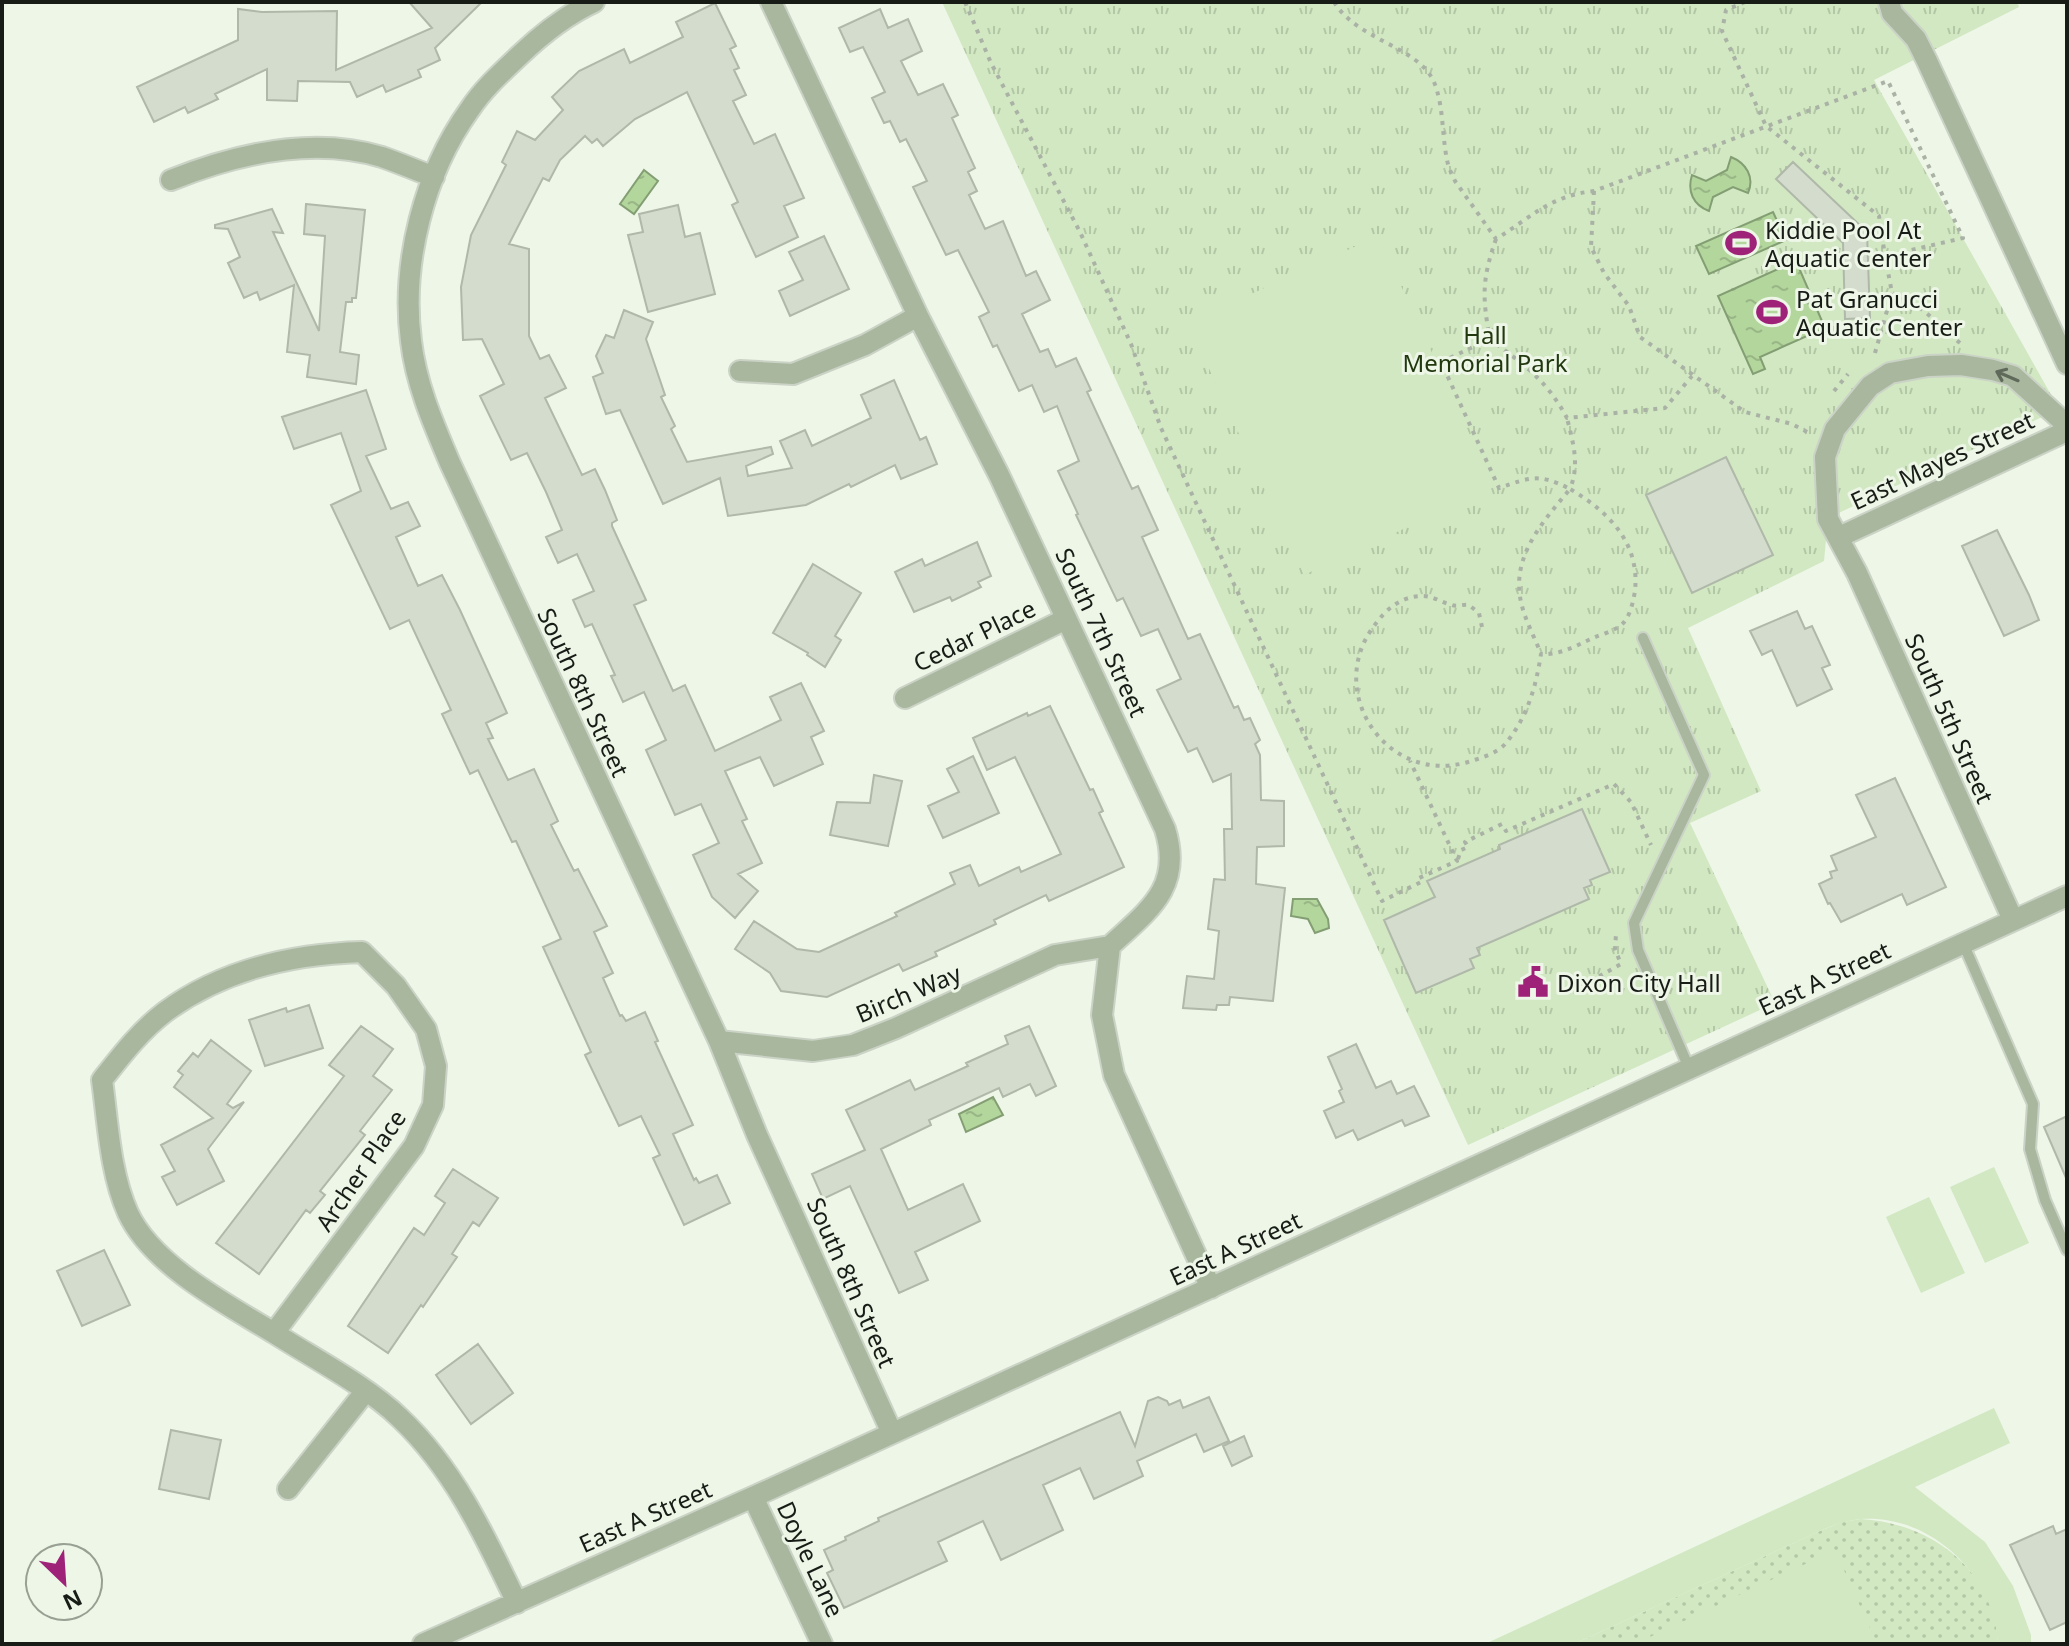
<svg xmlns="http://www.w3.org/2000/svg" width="2069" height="1646" viewBox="0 0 2069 1646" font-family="'Noto Sans',sans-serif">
<defs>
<pattern id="grass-dots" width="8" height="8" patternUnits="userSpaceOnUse" patternTransform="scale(2)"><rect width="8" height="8" fill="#d1e8c2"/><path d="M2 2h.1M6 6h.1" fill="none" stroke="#b3c6a6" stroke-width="1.8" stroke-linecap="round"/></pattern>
<pattern id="park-tufts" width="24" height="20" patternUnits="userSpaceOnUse" patternTransform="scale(2)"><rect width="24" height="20" fill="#d1e8c2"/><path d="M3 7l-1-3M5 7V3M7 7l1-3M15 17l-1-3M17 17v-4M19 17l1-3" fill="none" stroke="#b3c6a6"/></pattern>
<pattern id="water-ripples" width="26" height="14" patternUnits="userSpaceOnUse" patternTransform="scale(2)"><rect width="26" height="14" fill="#b3d69c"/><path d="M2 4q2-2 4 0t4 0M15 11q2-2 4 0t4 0" fill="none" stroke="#99b786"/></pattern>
</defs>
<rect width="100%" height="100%" fill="#edf6e7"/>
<path fill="url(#grass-dots)" d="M1861 1519C1931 1523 1995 1570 1998 1644H1574L1820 1531 1842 1522Z"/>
<path fill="url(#park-tufts)" d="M942 2H2017L2019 7 1874 80 2059 409 1828 518 1824 561 1688 628 1761 791 1690 823 1775 1003 1468 1145Z"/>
<path fill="#d1e8c2" d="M1378 236 1494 487 1304 575 1188 323Z
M1994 1167 2029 1243 1985 1263 1950 1187Z
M1929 1197 1965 1273 1921 1293 1886 1217Z
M1994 1408 2010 1443 1915 1487 1985 1542 2013 1586 2031 1635V1644H1998C1995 1576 1931 1514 1861 1519 1847 1520 1833 1525 1820 1531L1574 1644H1485Z
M1835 1550 1877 1644H1635Z"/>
<path fill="url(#water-ripples)" stroke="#849e74" stroke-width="2" d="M1731 157C1746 163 1755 177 1748 193L1733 187 1713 197 1709 211C1693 205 1687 191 1692 175L1706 181 1727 170Z
M644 170 658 181 634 214 620 204Z
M1773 212 1786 240 1709 274 1696 246Z
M1796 261 1825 328 1760 357 1765 369 1753 374 1718 296Z
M1293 899H1317L1328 919 1329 928 1315 933 1308 919 1291 916Z
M993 1097 1003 1115 966 1132 959 1114Z"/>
<path fill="#d3dccd" stroke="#afb8a9" stroke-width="2" d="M409 2H482L435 48 440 60 418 70 421 77 386 92 383 85 357 97 350 82 298 81 297 101 267 100V69L215 94 218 99 188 113 185 107 154 122 137 87 238 40V9L262 12 337 11 336 70 432 28Z
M715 3 736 46 730 49 739 68 734 70 746 95 733 101 754 144 775 134 804 198 784 206 798 237 756 257 732 205 738 202 687 92 635 119 603 146 597 139 592 143 585 136 560 160 549 181 543 178 509 244 529 249V336L540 359 549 355 566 388 545 398 582 475 595 469 605 490 617 520 612 523V526L646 600 634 605 673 691 685 685 715 751 781 720 770 697 801 683 824 731 811 737 823 764 774 786 760 757 725 771 747 819 742 821 762 863 738 874 758 891 735 918 712 897 693 855 719 843 701 804 675 815 646 750 666 740 644 692 623 702 611 676 615 675 592 624 585 627 573 600 594 591 577 554 558 563 546 537 562 530 546 492 527 453 511 460 480 396 504 384 482 339 463 340 461 287 471 235 506 165 502 162 517 131 535 140 563 110 552 97 579 71 624 49 630 63 683 37 676 22Z
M880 9 888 28 908 19 922 51 901 61 918 95 943 84 958 115 952 118 975 168 968 172 977 191 969 195 985 229 1003 221 1026 276 1036 271 1050 300 1022 314 1040 352 1048 349 1056 367 1076 358 1091 390 1087 392 1132 489 1138 486 1158 530 1142 537 1188 639 1200 634 1234 708 1238 706 1244 720 1250 718 1260 740 1255 744 1260 755 1261 800 1284 801V846L1257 847 1256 884 1285 888 1273 1001 1230 997 1229 1005H1217L1216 1010 1183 1008 1187 976 1214 979 1219 931 1208 929 1214 879 1225 880 1224 829H1232L1231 774 1213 782 1197 748 1188 752 1157 690 1181 679 1158 629 1141 636 1123 598 1117 601 1076 515 1078 514 1058 471 1079 461 1057 406 1044 412 1032 385 1019 391 997 345 993 347 979 317 989 312 958 250 946 255 913 187 927 181 906 139 900 142 890 121 884 123 872 98 885 92 863 47 850 52 839 28Z
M1793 162 1867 232 1870 318 1845 319 1843 243 1776 179Z
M306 204 365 210 356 298H352V302H346L340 352 359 355 356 384 307 377 310 355 287 352 294 285 260 300 257 292 244 298 228 263 240 257 228 229 215 228V225L272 209 283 233 273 232 319 331 325 236 304 234Z
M678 205 685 237 700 233 715 294 648 312 628 235 643 232 639 214Z
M824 236 849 289 790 316 779 291 803 280 789 252Z
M624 310 653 322 646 339 665 395 661 397 675 426 671 429 687 462 771 447 773 454 746 466 748 476 792 468 780 441 805 430 812 446 871 418 861 395 894 380 920 440 926 437 937 464 901 479 895 465 851 487 849 484 806 505 728 516 720 478 663 504 620 410 606 414 593 377 603 373 596 356 606 335 614 338Z
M366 390 386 449 366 456 391 509 408 502 420 526 396 537 418 586 442 575 460 610 507 713 486 723 493 738 488 739 508 780 534 769 558 821 551 825 574 871 578 869 607 926 594 932 613 973 603 978 620 1016 622 1015 626 1021 645 1012 658 1041 655 1042 693 1125 673 1134 694 1180 696 1178 699 1183 717 1175 730 1203 684 1225 653 1158 660 1155 641 1116 619 1126 585 1055 591 1052 543 947 561 939 516 841 512 842 478 770 470 774 442 714 451 710 409 620 390 629 331 505 361 491 341 433 294 449 282 417Z
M1726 457 1773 555 1692 593 1646 495Z
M1997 530 2029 595 2039 620 2004 636 1962 546Z
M977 542 991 576 978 582 981 587 952 601 950 597 914 612 895 572 922 559 925 566Z
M813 564 861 593 835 636 841 640 825 667 807 655 808 653 773 633Z
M1797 611 1805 629 1812 626 1830 665 1822 668 1832 689 1797 706 1772 650 1762 655 1750 631Z
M1050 706 1090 790 1093 789 1103 811 1099 813 1124 867 1049 901 1046 895 994 920 996 924 935 952 937 956 903 971 899 964 827 997 781 991 770 973 735 949 754 921 797 949 819 952 897 916 895 913 955 884 950 873 970 865 979 886 1019 867 1021 872 1061 854 1015 757 987 770 973 738 1027 713 1028 716Z
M973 756 999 813 943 838 928 806 959 792 947 769Z
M874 775 902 781 888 846 830 835 837 802 870 803Z
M1895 778 1946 887 1907 905 1902 894 1841 922 1830 903 1828 904 1819 884 1832 878 1830 872 1837 870 1831 856 1876 837 1856 795Z
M1582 809 1610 872 1590 880 1592 885 1584 888 1589 899 1477 948 1480 955 1470 959 1474 968 1416 993 1384 920 1435 897 1427 881 1500 849 1499 845Z
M309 1005 323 1048 265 1066 249 1020 286 1008 287 1012Z
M361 1026 393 1049 373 1076 392 1090 360 1131 365 1135 320 1191 325 1195 310 1213 306 1210 259 1274 216 1243 344 1076 329 1065Z
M1029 1026 1056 1086 1036 1096 1030 1084 1003 1097 999 1088 929 1120 931 1125 881 1149 908 1210 963 1184 980 1221 915 1252 928 1280 899 1293 850 1186 823 1199 812 1174 865 1150 846 1110 910 1080 915 1090 968 1066 966 1063 1008 1044 1005 1036Z
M211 1040 251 1071 227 1104 233 1108 244 1102 208 1149 224 1181 177 1205 162 1177 175 1171 161 1145 213 1118 174 1087 183 1075 178 1071 193 1053 198 1057Z
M1356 1044 1376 1088 1391 1081 1397 1094 1414 1086 1429 1116 1405 1126 1402 1120 1358 1140 1353 1130 1336 1138 1324 1111 1344 1102 1339 1091 1342 1089 1328 1057Z
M2067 1116V1180L2044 1127Z
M453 1169 498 1198 479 1226 473 1222 452 1254 457 1257 423 1307 421 1305 388 1353 348 1326 414 1228 424 1235 445 1203 435 1196Z
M104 1250 130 1305 82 1326 57 1271Z
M478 1344 513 1393 471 1424 436 1375Z
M1158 1397 1167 1401 1169 1405 1180 1400 1183 1408 1209 1397 1229 1441 1204 1452 1196 1434 1137 1461 1143 1476 1094 1499 1080 1468 1043 1485 1063 1530 1001 1560 983 1521 938 1542 947 1561 844 1608 827 1573 833 1570 824 1550 846 1540 845 1537 879 1521 878 1518 1120 1412 1135 1446 1148 1401Z
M171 1430 221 1440 209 1499 159 1489Z
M1244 1436 1252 1456 1232 1466 1223 1446Z
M2053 1526 2056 1534 2067 1529V1622L2050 1630 2010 1545Z"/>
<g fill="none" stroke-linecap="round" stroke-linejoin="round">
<defs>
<path id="service" d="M1643 638 1704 775 1634 923 1638 950 1689 1068
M1963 943 2033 1104 2030 1149 2045 1200 2067 1250"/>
<path id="minor" d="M594 2C566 15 542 34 520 55 502 72 484 88 470 109 424 173 401 263 411 341 416 384 433 423 450 463L719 1041 757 1135 892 1433
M771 2 918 316 999 475 1165 829C1183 887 1149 910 1110 946L1102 1015 1114 1075 1211 1288
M1889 2 1892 13 1916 39 1927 61 2067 364
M171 180C236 154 313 136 382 157 399 163 416 170 434 177
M740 371 793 374 865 345 918 316
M1839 537 2067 431
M905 698 1066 619
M2013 920 1857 573 1828 519 1825 457 1835 429 1870 386 1890 373 1928 366 1961 365 1993 370 2013 376 2067 425
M362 952 396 986 426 1029 436 1066 433 1105 414 1146 274 1333C226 1304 152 1265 128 1213 110 1173 108 1123 102 1080 121 1056 140 1031 165 1012 222 970 293 954 362 952Z
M719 1041 813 1051 853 1045 896 1028 1055 955 1110 946
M274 1333C313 1358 367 1386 400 1418 454 1469 485 1536 517 1603
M288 1489 365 1392
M753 1497 822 1644
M423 1644 753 1497 2067 896"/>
</defs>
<use href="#service" stroke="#cbd3c6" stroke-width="14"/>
<use href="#minor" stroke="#cbd3c6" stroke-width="24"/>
<path stroke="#aab2a6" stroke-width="4" stroke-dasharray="4 6" stroke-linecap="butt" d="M965 2 991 63 1080 232 1131 344 1161 428 1382 901 1421 882 1419 878 1457 861 1410 761
M1334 2C1358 41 1418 46 1434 82 1445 109 1441 140 1449 168L1455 181 1496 239C1532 217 1549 196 1594 191L1888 81 1963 238 1885 256 1892 293C1919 302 1939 325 1960 343
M1745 2 1726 10 1722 31 1766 126 1879 216 1885 256
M1594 191 1591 247 1604 273 1629 306 1640 337 1745 412 1792 424 1811 434
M1496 239C1482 279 1482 297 1490 339 1524 365 1546 379 1567 418L1665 408 1692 376
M1490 339 1441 362 1499 488C1531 477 1539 473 1570 489 1542 523 1509 558 1522 606 1526 622 1535 638 1541 654
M1875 353 1892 293
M1834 391 1848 374
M1482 627 1479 613 1469 605C1463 604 1457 607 1452 605 1442 603 1434 596 1423 596 1401 596 1386 609 1374 626 1324 692 1387 786 1468 762 1481 758 1498 753 1506 743 1528 716 1536 686 1541 654 1561 655 1575 646 1593 638 1602 634 1614 631 1621 625 1630 618 1633 602 1635 591 1640 543 1609 512 1570 489 1580 464 1573 443 1567 418
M1458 859 1461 850 1468 847 1465 842 1502 824 1506 831 1614 784 1631 802 1651 845
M1573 991 1621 964 1615 949 1616 934"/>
<use href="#service" stroke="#a8b79e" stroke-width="10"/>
<use href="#minor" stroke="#a8b79e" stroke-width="20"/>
</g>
<defs><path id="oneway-shaft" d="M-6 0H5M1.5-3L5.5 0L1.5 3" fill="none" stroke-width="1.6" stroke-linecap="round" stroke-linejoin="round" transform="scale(2)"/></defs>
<use stroke="#606a5a" href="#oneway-shaft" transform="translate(2007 376) rotate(-157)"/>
<defs>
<symbol id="stadium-bare" viewBox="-9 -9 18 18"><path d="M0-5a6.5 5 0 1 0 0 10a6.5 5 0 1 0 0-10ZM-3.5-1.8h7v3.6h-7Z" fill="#9e2278" stroke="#edf6e7" stroke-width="2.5" paint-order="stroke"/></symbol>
<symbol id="civic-bare" viewBox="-9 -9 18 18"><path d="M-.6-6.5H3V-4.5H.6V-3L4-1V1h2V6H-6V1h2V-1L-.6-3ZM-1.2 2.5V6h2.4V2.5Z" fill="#9e2278" stroke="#edf6e7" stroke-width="2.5" paint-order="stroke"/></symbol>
</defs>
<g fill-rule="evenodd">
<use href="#stadium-bare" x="1719" y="221" width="44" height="44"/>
<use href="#stadium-bare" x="1750" y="290" width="44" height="44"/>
<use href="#civic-bare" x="1511" y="960" width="44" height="44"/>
</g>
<g text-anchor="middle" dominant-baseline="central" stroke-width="6" stroke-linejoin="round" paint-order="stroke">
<g font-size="24" fill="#181c16" stroke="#edf6e7" text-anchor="start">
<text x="1765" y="229">Kiddie Pool At<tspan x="1765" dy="28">Aquatic Center</tspan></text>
<text x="1796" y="298">Pat Granucci<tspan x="1796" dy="28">Aquatic Center</tspan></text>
<text x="1557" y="982">Dixon City Hall</text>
</g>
<g font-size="24" fill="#223910" stroke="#edf6e7">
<text x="1485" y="334">Hall<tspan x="1485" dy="28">Memorial Park</tspan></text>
</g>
<g font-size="24" fill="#181c16" stroke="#edf6e7">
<text transform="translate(1942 460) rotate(-25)">East Mayes Street</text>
<text transform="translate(1102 632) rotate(65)">South 7th Street</text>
<text transform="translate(974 635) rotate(-26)">Cedar Place</text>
<text transform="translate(584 692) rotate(65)">South 8th Street</text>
<text transform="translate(1950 718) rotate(66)">South 5th Street</text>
<text transform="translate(1824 978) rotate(-25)">East A Street</text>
<text transform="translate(908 993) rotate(-23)">Birch Way</text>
<text transform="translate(360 1170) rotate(-56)">Archer Place</text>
<text transform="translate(1235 1248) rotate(-25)">East A Street</text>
<text transform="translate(852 1282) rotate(66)">South 8th Street</text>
<text transform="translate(645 1516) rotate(-24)">East A Street</text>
<text transform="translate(811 1559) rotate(65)">Doyle Lane</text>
</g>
</g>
<rect width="2069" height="1646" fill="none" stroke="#181c16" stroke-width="8"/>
<g transform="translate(64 1582) rotate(155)"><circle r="38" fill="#edf6e7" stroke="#989f93" stroke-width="2"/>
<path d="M0-6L14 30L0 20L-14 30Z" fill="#9e2278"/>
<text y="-12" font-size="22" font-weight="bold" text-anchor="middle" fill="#181c16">N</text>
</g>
</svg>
